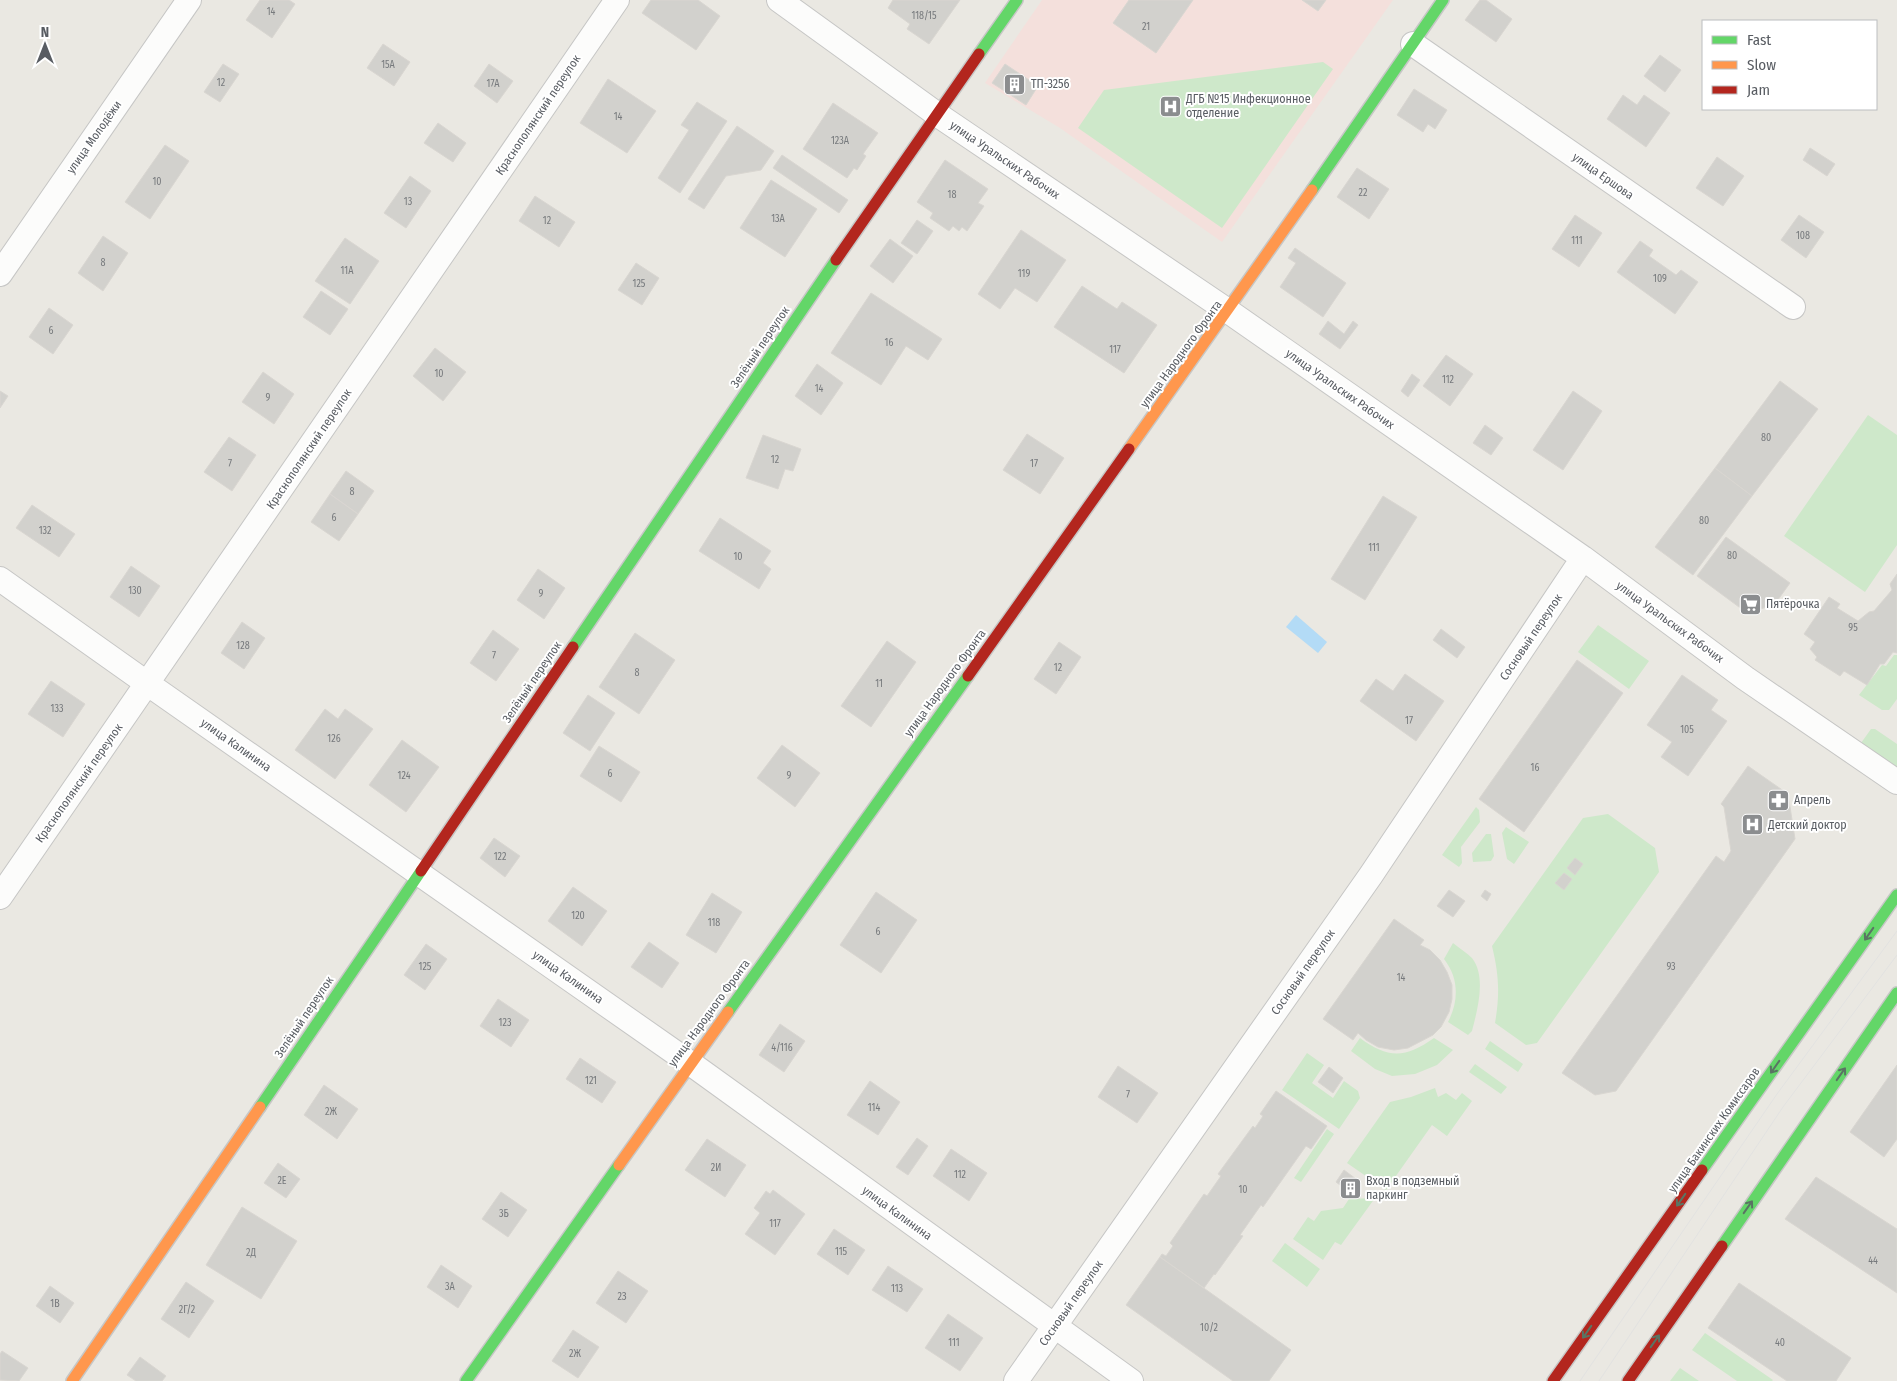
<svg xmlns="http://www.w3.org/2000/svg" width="1897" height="1381" viewBox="0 0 1897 1381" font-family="'Fira Sans Condensed',sans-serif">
<rect width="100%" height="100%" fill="#eae8e2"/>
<path fill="#f4e0dc" d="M1042 0H1393L1222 242 1060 128 985 83Z"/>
<path fill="#cee8ca" d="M1323 62 1333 69 1222 228 1078 128 1104 90Z
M1868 415 1897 435V545L1865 592 1784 536Z
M1598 625 1649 661 1629 689 1578 652Z
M1894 655H1897V699L1889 710H1882L1859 695 1882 665 1886 666Z
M1871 729H1875L1897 744V768L1861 743Z
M1476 807 1479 810 1480 822 1461 847 1462 863 1459 867 1442 855Z
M1608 814 1655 848 1659 872 1537 1043 1526 1045 1495 1023C1500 994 1499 975 1492 946L1583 818Z
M1506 827 1529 842 1514 864 1507 859 1502 833Z
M1486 834H1491L1494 856 1491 861 1473 862 1472 853Z
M1453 943C1459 948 1467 953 1472 958 1487 977 1477 1011 1472 1031L1468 1035 1448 1022C1459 1001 1459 978 1444 959Z
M1360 1038C1388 1059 1406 1058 1434 1038L1453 1050 1437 1065 1415 1074 1392 1076 1375 1069 1351 1051Z
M1490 1041 1523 1064 1518 1072 1485 1049Z
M1307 1053 1324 1065 1312 1083 1333 1098 1344 1081 1358 1091 1360 1098 1339 1129 1282 1090Z
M1475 1064 1507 1087 1501 1094 1469 1072Z
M1435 1088 1438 1097 1446 1093 1456 1100 1462 1093 1472 1101 1447 1136 1432 1125 1386 1190 1347 1163 1390 1102 1411 1097Z
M1327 1129 1334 1134 1301 1182 1294 1178Z
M1375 1198 1341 1245 1335 1242 1323 1260 1293 1239 1308 1217 1314 1221 1321 1211 1343 1208 1349 1199Z
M1285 1243 1320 1269 1307 1287 1272 1261Z
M1705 1333 1773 1380 1772 1381H1737L1692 1350Z
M1680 1368 1699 1381H1670Z"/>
<path fill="#b3dbf6" d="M1296 615 1327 642 1318 653 1286 627Z"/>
<path fill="#d2d1cd" stroke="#d9d6d1" d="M260 0H289L295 4 272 38 246 20Z
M651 0H698L720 16 696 50 642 13Z
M893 0H960L929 44 907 29 910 24 888 8Z
M1129 0H1193L1156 53 1113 23Z
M1302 0H1326L1318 11Z
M1480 0H1486L1512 19 1496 42 1465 20Z
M383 44 410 62 394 86 367 68Z
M1660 55 1681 70 1665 92 1644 76Z
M223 64 239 74 220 102 204 92Z
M489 64 513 81 497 103 474 86Z
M1005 64 1038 86 1026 105 992 83Z
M608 79 656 111 627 153 580 123Z
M1414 89 1447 110 1435 129 1428 124 1423 132 1397 115Z
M1623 95 1637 105 1644 95 1670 113 1646 147 1607 119Z
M697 102 727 121 680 193 658 178 689 130 681 125Z
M833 103 878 133 863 154 866 156 857 170 854 168 847 178 803 149Z
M438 123 466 143 453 162 424 143Z
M737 126 774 151 761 170 726 176 704 209 688 199Z
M165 145 189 161 150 219 125 202Z
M1810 148 1835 164 1827 176 1803 160Z
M782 155 848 200 839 213 773 168Z
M1717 157 1744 176 1723 206 1696 188Z
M945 160 988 189 978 203 984 206 967 231 962 227 959 231 953 226 949 231 930 218 933 213 917 202Z
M1357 168 1389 189 1369 219 1337 197Z
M410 176 431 191 406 228 384 213Z
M771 180 817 209 785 257 740 228Z
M535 196 575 222 559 247 519 221Z
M1575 215 1602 233 1579 267 1552 249Z
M1799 215 1824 232 1806 258 1781 240Z
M917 220 933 231 917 254 901 243Z
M1021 230 1066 260 1037 302 1015 288 1000 309 978 294Z
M103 236 128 253 103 291 78 273Z
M345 238 379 261 350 304 315 281Z
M890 239 913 256 893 283 870 266Z
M1640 241 1653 250 1649 256 1676 275 1681 270 1698 282 1675 314 1617 272Z
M1295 248 1346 283 1323 317 1280 287 1296 263 1288 258Z
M636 263 659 278 642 305 618 290Z
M1082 286 1117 309 1122 302 1157 325 1124 373 1054 327Z
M321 291 348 309 330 335 303 317Z
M871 293 942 339 928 360 906 346 881 385 831 353Z
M49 308 73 325 53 354 29 337Z
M1328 321 1344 334 1353 321 1358 325 1340 349 1319 334Z
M435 348 466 372 443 401 413 376Z
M1446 355 1473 374 1450 406 1423 386Z
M817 364 843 383 821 415 795 396Z
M263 372 294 394 274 424 242 402Z
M1412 374 1420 380 1408 397 1401 391Z
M1780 381 1818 409 1752 496 1715 468Z
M0 391 8 396 0 408Z
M1573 391 1602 411 1563 470 1533 450Z
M1485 425 1503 438 1491 455 1473 443Z
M1027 434 1064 458 1040 494 1003 470Z
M763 435 801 449 793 471 785 469 778 489 746 478Z
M229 437 256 455 232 491 204 472Z
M1715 468 1752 496 1693 575 1655 547Z
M346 471 374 491 358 514 330 494Z
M330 494 358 514 339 541 311 522Z
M1383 496 1417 517 1365 600 1331 579Z
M32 505 75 534 59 557 16 528Z
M720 518 771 551 763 563 771 569 759 589 699 551Z
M1726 537 1790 583 1775 604 1758 610 1739 607 1697 576Z
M131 566 160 586 139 617 110 597Z
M538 569 565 588 544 619 517 600Z
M1897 574V653L1893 652 1884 664H1880L1867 685 1844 671 1840 676 1815 660 1817 657 1810 649 1815 642 1804 634 1829 597 1840 604 1837 608 1858 621 1869 612 1874 611 1892 590 1890 584Z
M242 622 265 638 244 669 221 653Z
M1441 629 1465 647 1457 658 1433 640Z
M493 630 519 649 496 681 470 663Z
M635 633 675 660 639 714 599 687Z
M887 641 916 662 871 727 841 706Z
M1059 642 1081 657 1056 694 1034 679Z
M1577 660 1623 693 1524 832 1479 799Z
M1405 674 1444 701 1416 741 1360 701 1376 679 1393 691Z
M1682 675 1718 700 1711 710 1727 721 1688 776 1661 757 1672 742 1647 725Z
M51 681 85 704 63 737 28 714Z
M588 695 615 713 590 751 563 733Z
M325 709 338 719 345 709 373 729 335 779 295 750Z
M402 740 439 767 406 812 369 785Z
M782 745 820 773 795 807 757 778Z
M599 746 640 772 621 802 580 776Z
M1748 766 1788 794 1795 839 1616 1091 1595 1095 1562 1073 1716 856 1724 862 1731 851 1724 807 1721 804Z
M494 838 520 856 505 877 480 858Z
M1575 858 1583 864 1575 875 1567 868Z
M1564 873 1572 879 1564 890 1555 883Z
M573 887 607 911 582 946 548 921Z
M1449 890 1465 901 1453 917 1437 906Z
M1485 890 1491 894 1487 901 1481 896Z
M876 892 917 920 881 973 840 945Z
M712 893 742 912 716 953 686 935Z
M1394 919 1424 940 1420 945 1430 950 1440 960 1447 972 1452 985V999L1449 1012 1441 1027 1433 1035 1408 1048 1394 1050 1378 1047 1366 1040 1358 1033 1353 1040 1323 1019Z
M649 942 679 963 662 988 631 967Z
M426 944 447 959 425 990 404 975Z
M498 999 529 1020 511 1047 480 1026Z
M780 1024 805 1041 784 1072 759 1055Z
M580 1058 616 1082 602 1103 566 1079Z
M1897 1065V1139L1884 1157 1850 1132Z
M1118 1066 1158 1093 1137 1123 1098 1097Z
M1329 1067 1343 1078 1333 1093 1318 1082Z
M870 1081 900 1102 878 1135 847 1115Z
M324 1085 358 1109 337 1139 304 1115Z
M1276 1091 1327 1126 1311 1149 1306 1146 1263 1207 1261 1205 1240 1235 1243 1236 1215 1275 1214 1274 1204 1288 1160 1257 1162 1254 1166 1256 1173 1246 1170 1243 1204 1194 1207 1196 1221 1176 1218 1174 1253 1126 1255 1128 1263 1116 1260 1114Z
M917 1138 928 1146 908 1175 896 1167Z
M707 1139 746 1165 725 1197 685 1170Z
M951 1149 987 1173 969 1201 933 1176Z
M278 1163 300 1179 286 1198 264 1183Z
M1344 1170 1360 1182 1352 1194 1336 1182Z
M1816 1177 1897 1229V1293L1785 1219Z
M773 1190 805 1214 775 1255 745 1234 760 1213 754 1208 766 1191 770 1194Z
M501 1192 527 1210 508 1237 482 1219Z
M242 1207 297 1241 261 1299 206 1265Z
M834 1229 865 1250 848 1275 817 1254Z
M1160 1257 1291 1350 1269 1381H1233L1126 1305Z
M441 1265 472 1286 458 1308 427 1287Z
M888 1266 923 1289 907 1312 872 1290Z
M618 1271 648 1291 626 1323 596 1303Z
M186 1282 214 1301 189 1338 161 1319Z
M1739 1283 1851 1358 1836 1381H1787L1708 1328Z
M50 1286 74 1303 60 1323 36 1306Z
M948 1314 983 1338 960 1371 925 1348Z
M573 1330 599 1347 578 1378 552 1361Z
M2 1351 28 1368 19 1381 0 1380V1354Z
M140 1357 166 1376 162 1381H136L127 1375Z"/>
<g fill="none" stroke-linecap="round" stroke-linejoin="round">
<defs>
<path id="street" d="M779 0 938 115 1228 311 1583 558 1745 678 1897 782
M1413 44 1793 307
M0 274 189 0
M0 579 148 684 690 1063 1131 1381
M0 897 617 0
M1016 1381 1371 875 1583 558"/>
<path id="fast" d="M979 54 1017 0
M1312 190 1443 0
M573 647 836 260
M728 1012 968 676
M260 1107 421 871
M1702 1170 1897 895
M1722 1246 1897 993
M466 1381 619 1165"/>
<path id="slow" d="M1129 449 1312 190
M619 1165 728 1012
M72 1381 260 1107"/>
<path id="jam" d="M836 260 979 54
M968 676 1129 449
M421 871 573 647
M1553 1381 1702 1170
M1628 1381 1722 1246"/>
</defs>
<use href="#street" stroke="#c6c6c5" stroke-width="26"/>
<use href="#fast" stroke="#c7c7c6" stroke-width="14"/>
<use href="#slow" stroke="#c7c7c6" stroke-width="14"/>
<use href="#jam" stroke="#c7c7c6" stroke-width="14"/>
<use href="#street" stroke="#fcfcfb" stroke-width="24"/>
<use href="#fast" stroke="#63d668" stroke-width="11"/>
<use href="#slow" stroke="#ff974d" stroke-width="11"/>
<use href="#jam" stroke="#b3261e" stroke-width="11"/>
<path stroke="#e2e2e1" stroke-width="1" d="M1580 1381 1777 1094 1897 931
M1599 1381 1783 1107 1897 955"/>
</g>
<defs><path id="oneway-shaft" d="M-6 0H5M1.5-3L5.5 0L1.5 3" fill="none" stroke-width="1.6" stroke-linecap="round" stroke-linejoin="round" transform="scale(1.25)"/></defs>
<g stroke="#5a7463">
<use href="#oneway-shaft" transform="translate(1869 934) rotate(125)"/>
<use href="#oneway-shaft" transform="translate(1775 1067) rotate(125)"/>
<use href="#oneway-shaft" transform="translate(1841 1074) rotate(-55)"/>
<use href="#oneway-shaft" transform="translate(1681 1200) rotate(125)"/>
<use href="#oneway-shaft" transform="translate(1748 1207) rotate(-55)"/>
<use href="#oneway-shaft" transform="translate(1587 1332) rotate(125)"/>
<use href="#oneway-shaft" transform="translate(1655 1341) rotate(-55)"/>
</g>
<defs>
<symbol id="building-square" viewBox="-11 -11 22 22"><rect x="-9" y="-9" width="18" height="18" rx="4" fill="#8b8d8f" stroke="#fff"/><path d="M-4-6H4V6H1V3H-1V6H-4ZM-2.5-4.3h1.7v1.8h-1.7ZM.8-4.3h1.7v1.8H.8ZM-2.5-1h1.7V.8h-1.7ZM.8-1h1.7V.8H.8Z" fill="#fff"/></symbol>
<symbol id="hospital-square" viewBox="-11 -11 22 22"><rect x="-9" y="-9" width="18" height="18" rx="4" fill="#8b8d8f" stroke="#fff"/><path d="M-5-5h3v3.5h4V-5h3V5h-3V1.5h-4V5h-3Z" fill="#fff"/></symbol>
<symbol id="supermarket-square" viewBox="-11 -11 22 22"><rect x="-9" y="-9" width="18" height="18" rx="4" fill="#8b8d8f" stroke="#fff"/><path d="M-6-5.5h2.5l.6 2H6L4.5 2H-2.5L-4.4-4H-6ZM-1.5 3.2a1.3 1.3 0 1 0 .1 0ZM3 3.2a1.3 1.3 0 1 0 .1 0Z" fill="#fff"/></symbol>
<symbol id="pharmacy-square" viewBox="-11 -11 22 22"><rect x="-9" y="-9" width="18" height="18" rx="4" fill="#8b8d8f" stroke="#fff"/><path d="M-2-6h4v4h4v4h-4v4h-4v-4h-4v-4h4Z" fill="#fff"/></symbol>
</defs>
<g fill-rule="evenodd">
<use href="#building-square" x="1002" y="72" width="25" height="25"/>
<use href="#hospital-square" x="1158" y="94" width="25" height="25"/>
<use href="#supermarket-square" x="1738" y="592" width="25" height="25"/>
<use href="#pharmacy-square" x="1766" y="788" width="25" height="25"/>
<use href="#hospital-square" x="1740" y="812" width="25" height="25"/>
<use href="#building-square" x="1338" y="1176" width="25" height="25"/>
</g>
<g text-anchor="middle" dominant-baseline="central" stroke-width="4" stroke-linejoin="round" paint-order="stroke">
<g font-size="10" fill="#777a7d">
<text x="271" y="12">14</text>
<text x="924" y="16">118/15</text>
<text x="1146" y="27">21</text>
<text x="388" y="65">15А</text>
<text x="221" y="83">12</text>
<text x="493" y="84">17А</text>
<text x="618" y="117">14</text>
<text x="840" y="141">123А</text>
<text x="157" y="182">10</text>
<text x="1363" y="193">22</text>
<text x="952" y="195">18</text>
<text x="408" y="202">13</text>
<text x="778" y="219">13А</text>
<text x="547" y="221">12</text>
<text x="1803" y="236">108</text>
<text x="1577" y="241">111</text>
<text x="103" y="263">8</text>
<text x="347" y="271">11А</text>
<text x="1024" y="274">119</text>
<text x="1660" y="279">109</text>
<text x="639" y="284">125</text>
<text x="51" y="331">6</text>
<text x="889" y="343">16</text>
<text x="1115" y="350">117</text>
<text x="439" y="374">10</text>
<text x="1448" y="380">112</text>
<text x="819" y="389">14</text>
<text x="268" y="398">9</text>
<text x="1766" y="438">80</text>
<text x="775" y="460">12</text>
<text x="230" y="464">7</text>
<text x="1034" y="464">17</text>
<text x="352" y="492">8</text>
<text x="334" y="518">6</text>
<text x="1704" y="521">80</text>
<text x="45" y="531">132</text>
<text x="1374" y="548">111</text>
<text x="1732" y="556">80</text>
<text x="738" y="557">10</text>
<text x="135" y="591">130</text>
<text x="541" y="594">9</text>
<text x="1853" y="628">95</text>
<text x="243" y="646">128</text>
<text x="494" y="656">7</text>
<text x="1058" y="668">12</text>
<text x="637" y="673">8</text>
<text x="879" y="684">11</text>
<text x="57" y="709">133</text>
<text x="1409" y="721">17</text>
<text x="1687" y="730">105</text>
<text x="334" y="739">126</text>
<text x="1535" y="768">16</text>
<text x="610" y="774">6</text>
<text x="404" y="776">124</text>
<text x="789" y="776">9</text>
<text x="500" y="857">122</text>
<text x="578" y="916">120</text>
<text x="714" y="923">118</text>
<text x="878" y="932">6</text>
<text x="425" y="967">125</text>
<text x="1671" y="967">93</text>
<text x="1401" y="978">14</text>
<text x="505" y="1023">123</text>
<text x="782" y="1048">4/116</text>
<text x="591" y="1081">121</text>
<text x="1128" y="1095">7</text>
<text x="874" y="1108">114</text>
<text x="331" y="1112">2Ж</text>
<text x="716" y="1168">2И</text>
<text x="960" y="1175">112</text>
<text x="282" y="1181">2Е</text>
<text x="1243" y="1190">10</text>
<text x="504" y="1214">3Б</text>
<text x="775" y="1224">117</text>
<text x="841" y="1252">115</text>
<text x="251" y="1253">2Д</text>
<text x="1873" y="1261">44</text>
<text x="450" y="1287">3А</text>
<text x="897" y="1289">113</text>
<text x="622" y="1297">2З</text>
<text x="55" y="1304">1В</text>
<text x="187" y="1310">2Г/2</text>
<text x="1209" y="1328">10/2</text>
<text x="954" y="1343">111</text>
<text x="1780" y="1343">40</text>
<text x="575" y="1354">2Ж</text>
</g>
<g font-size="12" fill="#585c62" stroke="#fff" text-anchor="start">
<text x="1031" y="84">ТП-3256</text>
<text x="1186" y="99">ДГБ №15 Инфекционное<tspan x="1186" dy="14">отделение</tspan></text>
<text x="1766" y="604">Пятёрочка</text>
<text x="1794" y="800">Апрель</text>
<text x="1768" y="825">Детский доктор</text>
<text x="1366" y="1181">Вход в подземный<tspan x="1366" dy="14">паркинг</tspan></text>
</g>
<g font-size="12" fill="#585c62" stroke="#fff">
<text transform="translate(538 115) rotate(-56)">Краснополянский переулок</text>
<text transform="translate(94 137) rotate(-55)">улица Молодёжи</text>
<text transform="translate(1005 160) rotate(34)">улица Уральских Рабочих</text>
<text transform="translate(1603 176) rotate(35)">улица Ершова</text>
<text transform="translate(760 347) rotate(-56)">Зелёный переулок</text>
<text transform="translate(1181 354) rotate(-54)">улица Народного Фронта</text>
<text transform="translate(1340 389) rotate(35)">улица Уральских Рабочих</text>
<text transform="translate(309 449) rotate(-56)">Краснополянский переулок</text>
<text transform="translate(1670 622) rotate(36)">улица Уральских Рабочих</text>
<text transform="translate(1531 637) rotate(-56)">Сосновый переулок</text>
<text transform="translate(532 682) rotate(-56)">Зелёный переулок</text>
<text transform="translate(945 683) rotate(-54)">улица Народного Фронта</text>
<text transform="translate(236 745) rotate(35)">улица Калинина</text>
<text transform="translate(79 783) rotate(-55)">Краснополянский переулок</text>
<text transform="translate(1303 972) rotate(-55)">Сосновый переулок</text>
<text transform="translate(568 977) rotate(35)">улица Калинина</text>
<text transform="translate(709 1013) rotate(-54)">улица Народного Фронта</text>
<text transform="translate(304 1017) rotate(-56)">Зелёный переулок</text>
<text transform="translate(1714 1130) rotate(-55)">улица Бакинских Комиссаров</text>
<text transform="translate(897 1213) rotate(36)">улица Калинина</text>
<text transform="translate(1071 1303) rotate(-55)">Сосновый переулок</text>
</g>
</g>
<rect x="1702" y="20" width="175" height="90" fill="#ffffff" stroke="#bcbec0"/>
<rect x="1712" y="36" width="25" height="8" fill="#63d668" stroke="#bcbec0"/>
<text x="1747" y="45" font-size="15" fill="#585c62">Fast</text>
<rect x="1712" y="61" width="25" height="8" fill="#ff974d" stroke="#bcbec0"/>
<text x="1747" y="70" font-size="15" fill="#585c62">Slow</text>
<rect x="1712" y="86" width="25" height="8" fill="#b3261e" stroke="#bcbec0"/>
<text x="1747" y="95" font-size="15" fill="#585c62">Jam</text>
<g transform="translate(45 45)" stroke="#ffffff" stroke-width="4" paint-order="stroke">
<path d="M0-4L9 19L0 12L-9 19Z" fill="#585c62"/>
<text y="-8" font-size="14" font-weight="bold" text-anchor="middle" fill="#585c62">N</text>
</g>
</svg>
